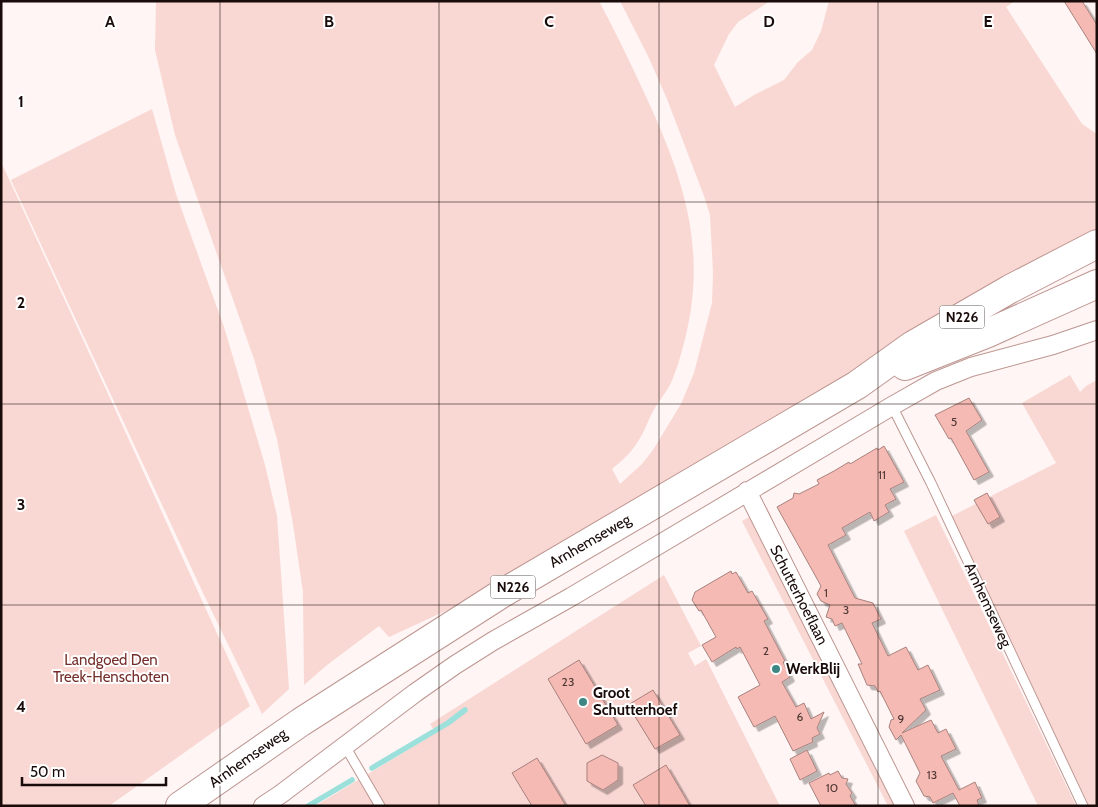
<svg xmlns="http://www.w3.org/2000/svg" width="1098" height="807" viewBox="0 0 1098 807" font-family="Cabin,sans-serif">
<defs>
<filter id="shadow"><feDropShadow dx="4.5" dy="4.5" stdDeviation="0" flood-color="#0004"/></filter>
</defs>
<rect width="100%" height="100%" fill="#fef5f4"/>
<path fill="#f9d7d3" d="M156 1H599C614 29 628 58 641 86 680 169 708 242 686 335 682 351 677 370 670 385 665 394 658 402 653 411 648 420 645 430 640 438 633 451 623 460 612 469L620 484 642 464 653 450 681 404 694 373 712 303 713 272 710 215 704 196 667 99 648 56 620 1H770L738 22 729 34 714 65 735 107 754 95 784 80 798 62 812 50 821 31 829 1H1015L1006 7 1082 124 1097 134V233L478 596 389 637 379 626 327 665 304 685 303 592 293 524 277 439 254 359 175 135 155 50Z
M152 109 176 194 224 327 265 465 277 516 289 689 262 714 204 595 11 180Z
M1 162 109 396 250 706 109 806H1Z
M1070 375 1080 392 1086 386 1097 380V806H1089L952 516 1056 463 1022 403Z
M767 507 786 549 915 806H888L742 521Z
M936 515 1076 806H1038L904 531Z
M664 575 701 646 688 653 695 666 706 659 780 806H315L436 733 430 724Z"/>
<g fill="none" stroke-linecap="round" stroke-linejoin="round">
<path stroke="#9ce0dc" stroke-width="5.5" d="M372 768 448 723 465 710
M308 806 352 780"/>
</g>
<path fill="#f5bab4" stroke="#a8817d" filter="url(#shadow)" d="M1064 1H1082L1097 25V54Z
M969 398 982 420 966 431 989 472 974 480 951 438 949 439 935 415Z
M884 446 904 482 890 489 896 499 885 505 889 512 874 521 870 512 842 528 846 535 828 545 855 598 873 603 881 619 872 623 888 656 906 647 918 670 928 665 940 690 920 699 926 710 902 733 931 720 938 733 946 729 956 749 941 756 959 790 975 782 982 798 977 800 979 806H960L953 793 933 803 930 797 924 796 916 781 920 773 901 735 896 740 889 727 891 720 894 719 880 691 878 692 875 686 867 685 858 664H862L842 623 835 626 832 619 826 617 830 605 821 601 817 594 821 586 777 507 793 498 794 493 799 494 819 484 817 480 834 471 849 462 850 464 877 448 878 450Z
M987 493 1000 517 988 524 974 500Z
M731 571 732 574 736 572 748 593 752 591 768 619 764 621 785 661 783 662 790 677 782 682 796 707 804 703 811 719 824 712 817 728 820 734 812 738 813 742 793 751 775 716 754 727 738 697 760 685 740 647 737 649 736 647 712 662 702 645 716 637 701 610 699 611 692 600 695 592Z
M579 660 618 725 586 744 548 679Z
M653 690 680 735 655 749 628 705Z
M807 750 817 771 800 780 790 759Z
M602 755 618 763V780L603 790 587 781V763Z
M537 758 566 806H532L512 773Z
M666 765 690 806H646L633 785Z
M838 771 842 778 848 779 846 784 852 793 850 796 856 806H821L809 783 829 773 830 775Z"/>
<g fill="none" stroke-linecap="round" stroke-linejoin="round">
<defs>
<path id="lane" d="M892 406 931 483 1083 806
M345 746 380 806"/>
<path id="street" d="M747 491 905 806
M263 806 281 794 415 693 455 665 493 641 571 597 892 406 936 381 971 367 1053 345 1097 330"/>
<path id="primary" d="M905 366 988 333 1097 284
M180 806 301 722 501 594 857 385 913 345 1010 289 1097 244"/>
</defs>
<use href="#lane" stroke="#bd9691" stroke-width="11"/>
<use href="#street" stroke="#bd9691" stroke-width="20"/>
<use href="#primary" stroke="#bd9691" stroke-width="30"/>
<use href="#lane" stroke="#fff" stroke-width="9"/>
<use href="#street" stroke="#fff" stroke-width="18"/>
<use href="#primary" stroke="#fff" stroke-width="28"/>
</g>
<path fill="none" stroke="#180b09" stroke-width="1" stroke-opacity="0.55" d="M220 1V806M439 1V806M659 1V806M878 1V806M1 202H1097M1 404H1097M1 605H1097"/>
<g fill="#3e8683" stroke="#fff" stroke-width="2">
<circle cx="776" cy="669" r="5"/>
<circle cx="583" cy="702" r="5"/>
</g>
<g text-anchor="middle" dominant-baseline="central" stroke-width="4" stroke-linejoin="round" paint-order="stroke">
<g font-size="12" fill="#4f3734">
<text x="954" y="421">5</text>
<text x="882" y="474">11</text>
<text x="826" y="592">1</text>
<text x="846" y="609">3</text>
<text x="766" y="650">2</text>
<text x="568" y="681">23</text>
<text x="800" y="716">6</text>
<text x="901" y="718">9</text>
<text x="932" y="774">13</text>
<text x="832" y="787">10</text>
</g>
<g fill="#fff" stroke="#5d5453" stroke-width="1">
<rect x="939.5" y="305.5" width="45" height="23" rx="4"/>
<rect x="490.5" y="575.5" width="45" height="23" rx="4"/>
</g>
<g font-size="14" font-weight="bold" fill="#180b09">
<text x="962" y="317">N226</text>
<text x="513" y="587">N226</text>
</g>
<g font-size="15" fill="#180b09" stroke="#fff">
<text transform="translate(590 541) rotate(-30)">Arnhemseweg</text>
<text transform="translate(799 595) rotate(63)">Schutterhoeflaan</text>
<text transform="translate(988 605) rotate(65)">Arnhemseweg</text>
<text transform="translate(248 758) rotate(-35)">Arnhemseweg</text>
</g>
<g font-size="15" fill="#742f2b" stroke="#fff">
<text x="111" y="660">Landgoed Den<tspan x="111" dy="17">Treek-Henschoten</tspan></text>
</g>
<g font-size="15" font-weight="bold" fill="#180b09" stroke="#fff" text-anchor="start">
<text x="786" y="669">WerkBlij</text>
<text x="593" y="693">Groot<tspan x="593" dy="17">Schutterhoef</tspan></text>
</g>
</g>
<g font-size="16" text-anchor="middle" font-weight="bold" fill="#180b09" stroke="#fff" stroke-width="4" stroke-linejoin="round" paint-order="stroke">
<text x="110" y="27">A</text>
<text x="329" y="27">B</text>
<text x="549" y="27">C</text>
<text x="769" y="27">D</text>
<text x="988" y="27">E</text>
<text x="21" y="107">1</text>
<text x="21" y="308">2</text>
<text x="21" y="510">3</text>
<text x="21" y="712">4</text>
</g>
<rect width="1098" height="807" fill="none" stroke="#180b09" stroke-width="5"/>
<path d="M22 777v8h144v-8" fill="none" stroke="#180b09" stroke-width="2.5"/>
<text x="30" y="777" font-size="15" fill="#180b09" stroke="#ffffff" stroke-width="4" paint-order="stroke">50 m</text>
</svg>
